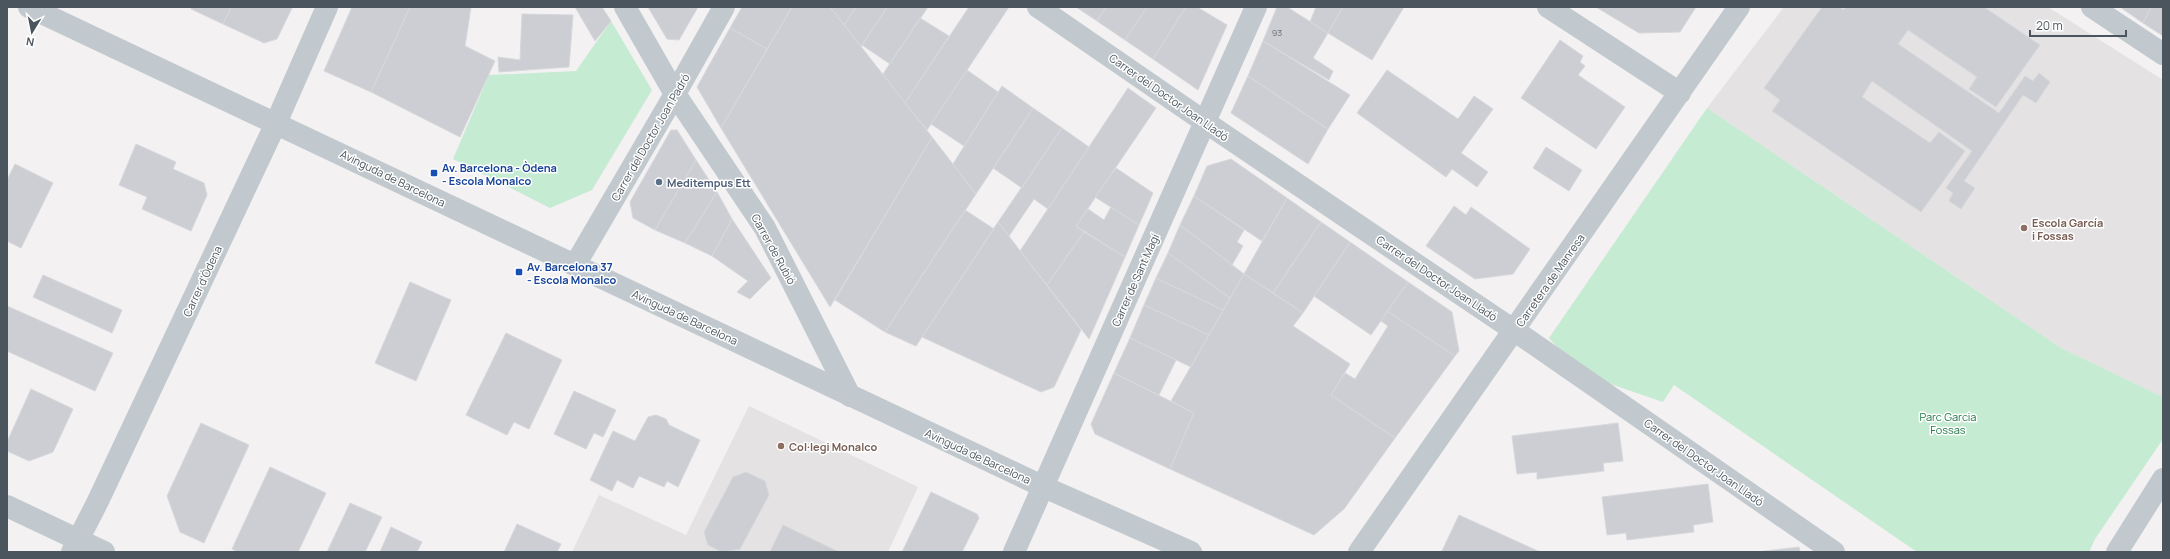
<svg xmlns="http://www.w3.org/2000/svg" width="2170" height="559" viewBox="0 0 2170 559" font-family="Manrope,sans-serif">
<rect width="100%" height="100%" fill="#f3f1f1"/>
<path fill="#e4e2e3" d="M1784 7H2048L2163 80V397L2061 348 1707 108Z
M749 406 918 487 888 552H572L599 495 686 535Z"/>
<path fill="#c5ebd2" d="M611 21 652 90 592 190 550 208 453 159 489 75 576 71Z
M1707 108 2061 348 2163 397V439L2095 539 2089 552H1917L1674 385 1663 402 1599 380 1564 355 1549 338Z"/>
<path fill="#ccced3" stroke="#d6d8dc" d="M192 7H231L223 24 191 9Z
M231 7H290L292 8 277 39 264 43 223 24Z
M352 7H410L371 92 324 71Z
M410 7H471L465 46 495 61 460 137 371 92Z
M575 7H602L611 21 595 41Z
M648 7H698L679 40 667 39Z
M742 7H792L767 49 730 28Z
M792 7H830L932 137 830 307 721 128Z
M830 7H856L844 25Z
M856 7H887L861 47 844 25Z
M887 7H928L890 64 862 45Z
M969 7H1009L927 130 905 103Z
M1076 7H1106L1097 21Z
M1106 7H1147L1125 40 1097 21Z
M1147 7H1186L1153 59 1125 40Z
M1186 7H1197L1227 25 1198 90 1153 59Z
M1277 7H1287L1328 33 1313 58 1333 71 1329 80 1263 41Z
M1316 7H1343L1328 33 1310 22Z
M1343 7H1404L1372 60 1328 33Z
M1596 7H1696L1680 32 1639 33Z
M1822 7H1839L1844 10 1846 7H1984L2040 45 1996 107 1969 89 1977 77 1908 30 1898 44 1999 113 2025 76 2033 81 2039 73 2050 82 2036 103 2023 95 1964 181 1975 188 1961 209 1949 201 1953 193 1946 188 1972 151 1872 81 1862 97 1930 143 1939 132 1965 151 1921 212 1772 111 1780 100 1764 88Z
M2120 7H2151L2143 23Z
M2151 7H2163V36L2143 23Z
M522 14 573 15 569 67 499 72 498 57 520 60Z
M920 18 949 36 905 103 883 74Z
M730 28 767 49 721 128 697 87Z
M1560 40 1583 56 1580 62 1585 66 1578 75 1625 107 1596 149 1521 98Z
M1263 41 1350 95 1328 129 1248 76Z
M967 70 998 92 964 146 931 124Z
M1387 70 1458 119 1474 96 1493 109 1461 153 1488 172 1477 187 1452 169 1446 177 1357 113Z
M1248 76 1328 129 1308 164 1231 113Z
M1002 86 1033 108 976 194 953 164Z
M1128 88 1156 108 1076 226 1084 232 1047 285 1020 251Z
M1033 108 1062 128 1022 188 993 168Z
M1062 128 1089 147 1048 209 1034 199 1009 236 998 222Z
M671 130H677L696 160 655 230 633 218 630 202Z
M932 137 976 194 885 332 835 300Z
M136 144 176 162 173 169 204 183 207 195 191 231 142 209 147 197 119 185Z
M1546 147 1582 170 1569 191 1533 168Z
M1231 159 1287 198 1262 241 1194 196 1207 166Z
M696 160 717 192 685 243 655 230Z
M15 164 53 183 21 248 7 241V180Z
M1116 168 1153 193 1139 225 1095 197Z
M717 192 732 219 712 256 685 243Z
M1194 196 1244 230 1237 242 1243 246 1232 265 1180 225Z
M1287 198 1321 222 1273 293 1244 274Z
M1454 206 1466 215 1471 207 1530 249 1513 274 1475 279 1426 246Z
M1111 207 1139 225 1125 257 1076 226 1088 209 1104 220Z
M965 210 994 229 916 346 885 332Z
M732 219 771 278 750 299 737 292 748 281 712 256Z
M998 222 1081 330 1054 387 1041 392 922 337Z
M1321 222 1350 242 1303 313 1273 293Z
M1180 225 1244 274 1230 298 1168 253Z
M1084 232 1125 257 1089 339 1047 285Z
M1350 242 1408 282 1371 335 1314 296Z
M1168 253 1230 298 1223 310 1156 278Z
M1244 274 1303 313 1293 326 1350 364 1331 395 1395 438 1344 509 1314 535 1170 469 1194 413 1171 401Z
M43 275 122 310 112 333 33 297Z
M1156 278 1223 310 1209 335 1144 305Z
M410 282 451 300 416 381 375 363Z
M1408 282 1452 312 1459 351 1455 356 1387 311Z
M1144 305 1209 335 1191 367 1130 338Z
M7 306 113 353 95 391 7 351Z
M1387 311 1455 356 1395 438 1331 395 1345 373 1355 379 1388 326 1381 321Z
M506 333 562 360 529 429 514 422 507 435 466 415Z
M1130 338 1176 360 1159 395 1114 373Z
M1114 373 1194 413 1170 469 1095 434 1091 424Z
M31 389 73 409 53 452 29 461 7 451V442Z
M574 391 616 410 603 437 594 433 586 449 554 434Z
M656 415 666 419 669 425 700 440 678 487 667 481 664 487 639 476 633 488 617 480 612 491 590 480 613 431 635 441 648 417Z
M201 423 249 445 204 543 180 532 167 496Z
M1618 423 1623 461 1603 463 1604 471 1537 479V472L1517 474 1512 436Z
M270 467 326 493 298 552H238L232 549Z
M746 472 765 481 769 495 740 549 722 552 708 545 704 532 733 477Z
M1708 484 1713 522 1693 525 1694 532 1627 540 1626 533 1607 535 1602 497Z
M931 492 977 514 979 518 962 552H902Z
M350 503 382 517 365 552H327Z
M1459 515 1540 552H1445L1442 551Z
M517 524 561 544 557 552H504Z
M783 525 839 552H770Z
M391 527 422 542 417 552H380Z
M1799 547 1800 552H1757Z"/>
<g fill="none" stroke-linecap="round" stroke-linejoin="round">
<path stroke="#c1c9ce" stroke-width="22" d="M29 7 1044 487 1191 552
M625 7 675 94 765 228 850 396
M1038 7 1205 122 1515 331 1834 552
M1548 7 1680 93
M2092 7 2163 54
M575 265 675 94 724 7
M7 506 104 552
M72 552 98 501 276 123 327 7
M1014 552 1256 7
M1359 552 1739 7
M2117 552 2163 479"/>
</g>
<g fill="#1a4fb4" stroke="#fff" stroke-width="1.5">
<rect x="430" y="169" width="8" height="8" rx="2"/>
<rect x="515" y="268" width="8" height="8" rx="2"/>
</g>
<circle fill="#5c6f8a" stroke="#fff" stroke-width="1.5" cx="659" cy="182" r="4"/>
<g fill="#8d6e63" stroke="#fff" stroke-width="1.5">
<circle cx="2024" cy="228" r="4"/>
<circle cx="781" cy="446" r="4"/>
</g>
<g text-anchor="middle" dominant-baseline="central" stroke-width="3" stroke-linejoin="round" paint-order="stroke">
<g font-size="9" fill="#6b737a">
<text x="1277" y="32">93</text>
</g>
<g font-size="11" fill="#4b555d" stroke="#fff">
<text transform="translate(1169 97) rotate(35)">Carrer del Doctor Joan Lladó</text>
<text transform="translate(650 137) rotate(-60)">Carrer del Doctor Joan Padró</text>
<text transform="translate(393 178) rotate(26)">Avinguda de Barcelona</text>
<text transform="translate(774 249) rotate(61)">Carrer de Rubió</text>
<text transform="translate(1437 278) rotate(34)">Carrer del Doctor Joan Lladó</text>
<text transform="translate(1135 280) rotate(-66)">Carrer de Sant Magí</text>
<text transform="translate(1550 280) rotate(-55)">Carretera de Manresa</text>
<text transform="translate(202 281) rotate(-65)">Carrer d'Òdena</text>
<text transform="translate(685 317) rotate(25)">Avinguda de Barcelona</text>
<text transform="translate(978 456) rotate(25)">Avinguda de Barcelona</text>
<text transform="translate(1704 462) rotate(35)">Carrer del Doctor Joan Lladó</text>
</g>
<g font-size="11" font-weight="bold" fill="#164399" stroke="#fff" text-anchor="start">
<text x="442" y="167">Av. Barcelona - Òdena<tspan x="442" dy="13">- Escola Monalco</tspan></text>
<text x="527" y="266">Av. Barcelona 37<tspan x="527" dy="13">- Escola Monalco</tspan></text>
</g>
<g font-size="11" font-weight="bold" fill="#4e5e75" stroke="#fff" text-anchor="start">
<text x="667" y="182">Meditempus Ett</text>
</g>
<g font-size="11" font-weight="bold" fill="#785e54" stroke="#fff" text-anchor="start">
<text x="2032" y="222">Escola García<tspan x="2032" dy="13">i Fossas</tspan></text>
<text x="789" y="446">Col·legi Monalco</text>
</g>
<g font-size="11" fill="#227848" stroke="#fff">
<text x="1948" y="416">Parc Garcia<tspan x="1948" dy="13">Fossas</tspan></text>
</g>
</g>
<rect width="2170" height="559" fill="none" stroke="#4b555d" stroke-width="16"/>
<g transform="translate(32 32) rotate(190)" stroke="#ffffff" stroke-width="3" paint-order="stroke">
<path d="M0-3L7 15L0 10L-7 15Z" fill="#4b555d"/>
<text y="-6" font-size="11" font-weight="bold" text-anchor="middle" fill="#4b555d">N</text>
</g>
<path d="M2030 30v6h96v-6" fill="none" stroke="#4b555d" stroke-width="2"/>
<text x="2036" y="30" font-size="12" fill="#4b555d" stroke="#ffffff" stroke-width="3" paint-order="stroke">20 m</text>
</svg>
